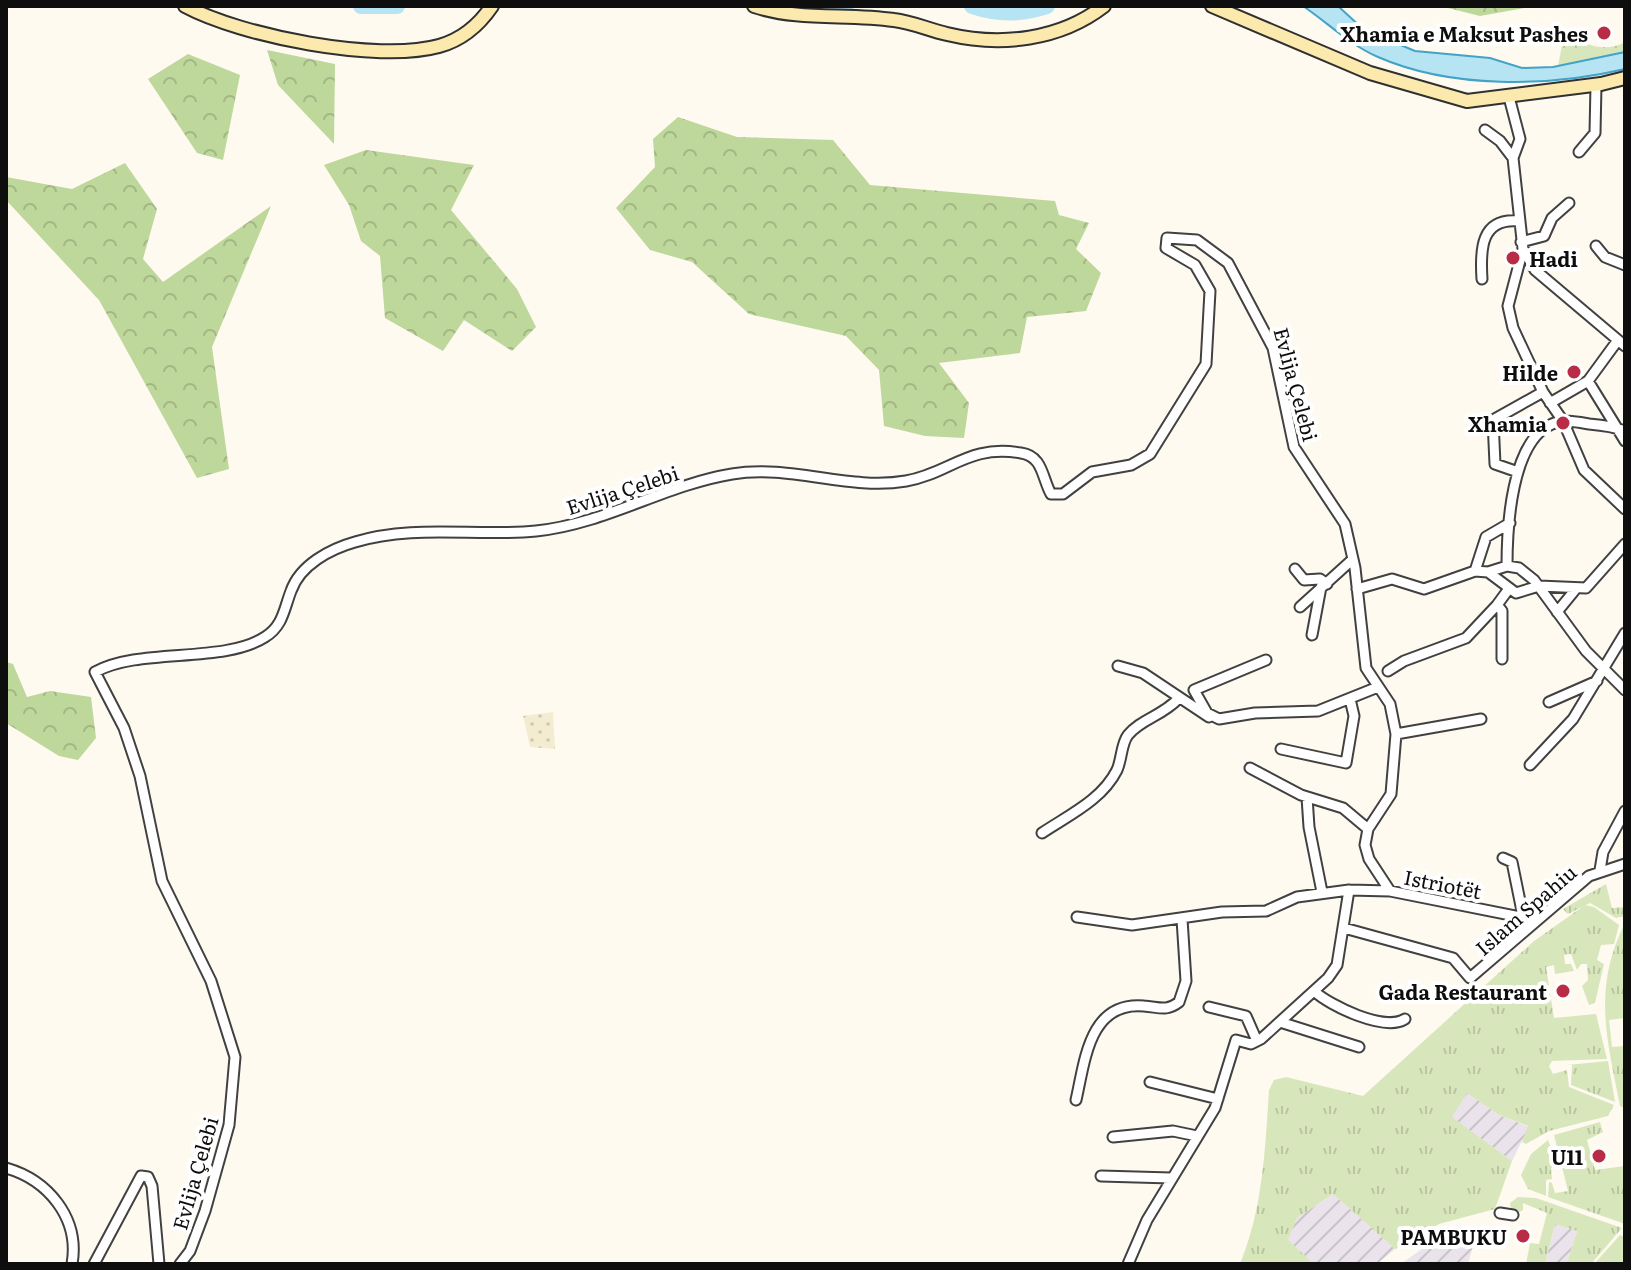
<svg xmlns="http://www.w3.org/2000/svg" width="1631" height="1270" viewBox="0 0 1631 1270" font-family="Literata,serif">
<defs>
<pattern id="industrial-furrows" width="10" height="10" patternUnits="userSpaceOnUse" patternTransform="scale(2)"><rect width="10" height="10" fill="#eae3ec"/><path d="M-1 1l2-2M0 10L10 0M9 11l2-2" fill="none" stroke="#c8c2c9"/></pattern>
<pattern id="farmland-dots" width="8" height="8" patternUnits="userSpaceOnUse" patternTransform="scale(2)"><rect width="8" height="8" fill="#f3ecd1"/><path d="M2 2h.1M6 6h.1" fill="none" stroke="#cfc9b2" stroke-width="1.8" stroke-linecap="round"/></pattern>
<pattern id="grass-tufts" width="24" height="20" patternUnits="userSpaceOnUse" patternTransform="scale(2)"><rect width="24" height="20" fill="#d8e7bb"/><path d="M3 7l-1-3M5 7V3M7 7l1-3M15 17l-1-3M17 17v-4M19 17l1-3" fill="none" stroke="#b8c5a0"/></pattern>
<pattern id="forest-crowns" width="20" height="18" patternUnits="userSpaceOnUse" patternTransform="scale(2)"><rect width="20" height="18" fill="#bed79b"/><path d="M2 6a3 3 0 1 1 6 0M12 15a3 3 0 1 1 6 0" fill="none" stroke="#a2b784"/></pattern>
<pattern id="park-crowns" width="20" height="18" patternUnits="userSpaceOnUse" patternTransform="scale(2)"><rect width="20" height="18" fill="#d8e7bb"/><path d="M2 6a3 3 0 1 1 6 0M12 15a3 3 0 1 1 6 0" fill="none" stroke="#b8c5a0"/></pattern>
</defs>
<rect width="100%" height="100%" fill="#fefaf0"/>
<path fill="url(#industrial-furrows)" d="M1467 1092 1499 1115 1529 1127 1512 1161 1451 1117Z
M1333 1194 1395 1249 1377 1264H1314L1287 1240 1297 1218Z
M1555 1224 1577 1231 1568 1260 1563 1264H1545Z
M1454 1237 1475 1239 1468 1264H1401L1426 1246Z"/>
<path fill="url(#farmland-dots)" d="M553 712 555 749 530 747 523 716Z"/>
<path fill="url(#grass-tufts)" d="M1606 884 1612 908 1625 907V916L1616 918 1590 903 1568 914 1563 909Z
M1585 905 1594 907 1619 925 1614 944 1601 945 1597 960 1604 964 1595 1003 1589 1005 1582 986 1588 980 1587 964H1581L1577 970 1571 954 1564 955 1565 964H1571L1574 971 1555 974 1554 965 1546 967 1554 1018 1596 1014 1607 1059 1552 1061 1549 1066 1553 1074 1567 1070 1569 1087 1614 1105 1608 1116 1549 1131 1526 1144 1522 1142 1528 1126 1499 1115 1467 1093 1452 1117 1512 1161 1495 1209 1439 1224 1395 1249 1333 1194 1297 1218 1288 1240 1314 1264H1240C1263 1208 1265 1150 1269 1090L1274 1080 1286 1077 1363 1096 1534 941Z
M1625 923V1018L1609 1020 1612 1047 1625 1046 1624 1108 1620 1106C1607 1038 1592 989 1625 923Z
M1608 1061 1615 1102 1571 1085 1572 1065H1567Z
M1600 1122 1603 1132 1587 1140 1595 1170 1625 1166V1224L1548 1197 1549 1182 1552 1183 1555 1193 1568 1191 1554 1135Z
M1548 1140 1557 1164 1551 1168 1552 1179 1546 1180V1196L1528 1189 1521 1175 1531 1154Z
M1518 1197 1536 1198 1622 1228 1591 1264H1563L1568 1260 1577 1231 1555 1224 1545 1264H1526L1530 1243 1539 1244 1547 1213 1523 1203V1210L1518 1213 1511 1210 1510 1203Z
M1620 1235 1625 1237V1264H1594Z"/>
<path fill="url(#forest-crowns)" d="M1440 6H1535L1480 16Z
M267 50 335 64 334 144 278 85Z
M188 54 240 75 223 160 197 153 148 79Z
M678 117 737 137 833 140 870 185 1055 201 1059 215 1089 223 1076 249 1101 273 1086 311 1027 317 1020 353 939 363 969 403 964 438 925 436 884 426 879 370 846 336 749 314 692 262 650 250 616 208 655 167 653 139Z
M366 150 474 165 451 210 517 289 536 327 512 351 464 320 443 351 385 318 380 256 361 241 349 205 324 165Z
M125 163 157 209 143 259 163 282 271 206 212 347 229 469 197 478 99 300 6 200V177L72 189Z
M6 662 13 664 27 697 50 691 91 697 96 738 78 760 59 756 6 723Z"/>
<path fill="url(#park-crowns)" d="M1564 35C1585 43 1604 54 1625 42V52L1558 66Z"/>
<path fill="#b7e4f3" stroke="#41a3c7" stroke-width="2" d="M1303 6H1338L1364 30 1415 51 1490 58 1522 68 1553 67 1625 52V69C1549 87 1451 89 1378 57 1350 45 1328 23 1303 6Z"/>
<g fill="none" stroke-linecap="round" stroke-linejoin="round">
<path stroke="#b7e4f3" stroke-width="16" d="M361 6H397
M801 6 832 9 846 6
M972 6C998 15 1021 15 1047 6"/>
<defs>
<path id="minor" d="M1509 97 1520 139 1513 158 1523 249 1508 306 1513 328 1543 392 1563 421 1584 470 1625 509
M1485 130 1500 141 1513 158
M1579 152 1595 133 1596 85
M1521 242 1544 236 1552 218 1569 203
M1596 246 1605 257 1625 265
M1523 249 1535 270 1625 346
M1482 279C1480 249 1481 218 1518 221
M1588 381 1625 441
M1550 403 1588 381 1618 340
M1518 472 1495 464 1493 420 1543 392
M1507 566C1507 528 1511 441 1552 424 1563 419 1577 422 1589 424 1601 425 1613 426 1625 431
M1295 569 1304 580 1320 579 1327 584
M1475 571 1488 572 1507 566 1519 568 1534 580 1586 651 1625 690
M1488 572 1516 593 1539 586 1586 588 1625 544
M1357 589 1392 579 1424 589 1475 571 1486 537 1510 523
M1300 607 1353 559
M1557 612 1575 590
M1312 635 1321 587
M1502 659V611L1497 605 1508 590
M1266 660 1194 690 1207 713 1219 719 1255 713 1318 711 1378 687
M1118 666 1143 673 1209 717
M1388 671 1404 661 1466 638 1497 605
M1549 702 1597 681
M1396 734 1481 719
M1281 749 1346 763 1354 716 1350 699
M1530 765 1573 719 1625 633
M1250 768 1301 795 1343 808 1368 829
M1307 797 1309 827 1322 892
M1042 833C1069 815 1102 800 1117 770 1122 759 1121 744 1128 735 1141 719 1162 716 1178 699
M1503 858 1512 862 1523 916
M1600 870 1603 852 1625 811
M1077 917 1132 925 1222 912 1266 911 1297 897 1349 890 1390 891 1535 920
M1344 928 1453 958 1470 978 1589 876 1625 864
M1314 991C1330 1006 1385 1032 1405 1019
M1209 1007 1246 1016 1257 1041
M1280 1022 1359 1047
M1150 1082 1218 1099
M1076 1100C1085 1061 1089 1001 1144 1006 1159 1007 1166 1012 1179 1002L1186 981 1182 919
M1113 1137 1173 1131 1197 1136
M6 1168C48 1180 80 1218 72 1264
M1101 1176 1171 1178
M1500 1213 1513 1215
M94 1264 141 1176 148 1177 152 1186 159 1264
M180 1264 190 1251 205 1211 229 1125 235 1057 211 981 162 881 140 776 124 728 95 672C140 647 223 664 265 637 283 626 284 609 291 591 300 565 330 549 355 542 414 524 476 537 536 531 605 524 665 485 732 474 790 464 849 491 906 481 951 473 968 444 1021 453 1043 456 1042 478 1051 494H1063L1092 472 1131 465 1150 454 1206 364 1210 291 1195 265 1166 248 1167 238 1197 240 1228 263 1273 348 1294 447 1345 524 1355 568 1366 668 1390 704 1396 734 1391 794 1368 829 1365 845 1369 859 1390 891
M1128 1264 1147 1220 1215 1108 1236 1040 1251 1044 1261 1039 1328 978 1337 965 1349 890"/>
<path id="secondary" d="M185 6C241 36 377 63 439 46 461 40 479 25 492 6
M754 6C800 21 847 13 894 20 912 22 929 30 947 34 1001 47 1060 40 1104 6
M1212 6 1370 73 1467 101 1601 84 1625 78"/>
</defs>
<use href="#minor" stroke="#414141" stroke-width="13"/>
<use href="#secondary" stroke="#303030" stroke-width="16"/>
<use href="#minor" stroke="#fff" stroke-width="9"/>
<use href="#secondary" stroke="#fbe9ae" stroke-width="12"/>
</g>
<g fill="#b82c45" stroke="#fff" stroke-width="3">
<circle cx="1604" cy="33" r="8"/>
<circle cx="1513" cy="258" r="8"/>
<circle cx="1574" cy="372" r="8"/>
<circle cx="1563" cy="423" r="8"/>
<circle cx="1563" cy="991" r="8"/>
<circle cx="1599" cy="1156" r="8"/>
<circle cx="1523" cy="1236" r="8"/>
</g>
<g text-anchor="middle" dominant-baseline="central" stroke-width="8" stroke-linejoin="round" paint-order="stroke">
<g font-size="20" font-weight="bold" fill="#0e0e0e" stroke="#fff" text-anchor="end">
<text x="1588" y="33">Xhamia e Maksut Pashes</text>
<text x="1529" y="258" text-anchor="start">Hadi</text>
<text x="1558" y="372">Hilde</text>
<text x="1547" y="423">Xhamia</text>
<text x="1547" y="991">Gada Restaurant</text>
<text x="1583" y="1156">U11</text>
<text x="1507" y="1236">PAMBUKU</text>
</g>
<g font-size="20" fill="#0e0e0e" stroke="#fff">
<text transform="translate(1297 384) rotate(75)">Evlija Çelebi</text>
<text transform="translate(622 489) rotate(-18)">Evlija Çelebi</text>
<text transform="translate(1443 883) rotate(11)">Istriotët</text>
<text transform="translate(1525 909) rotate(-41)">Islam Spahiu</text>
<text transform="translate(194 1173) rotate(-74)">Evlija Çelebi</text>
</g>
</g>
<rect width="1631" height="1270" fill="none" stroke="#0e0e0e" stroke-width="16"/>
</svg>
